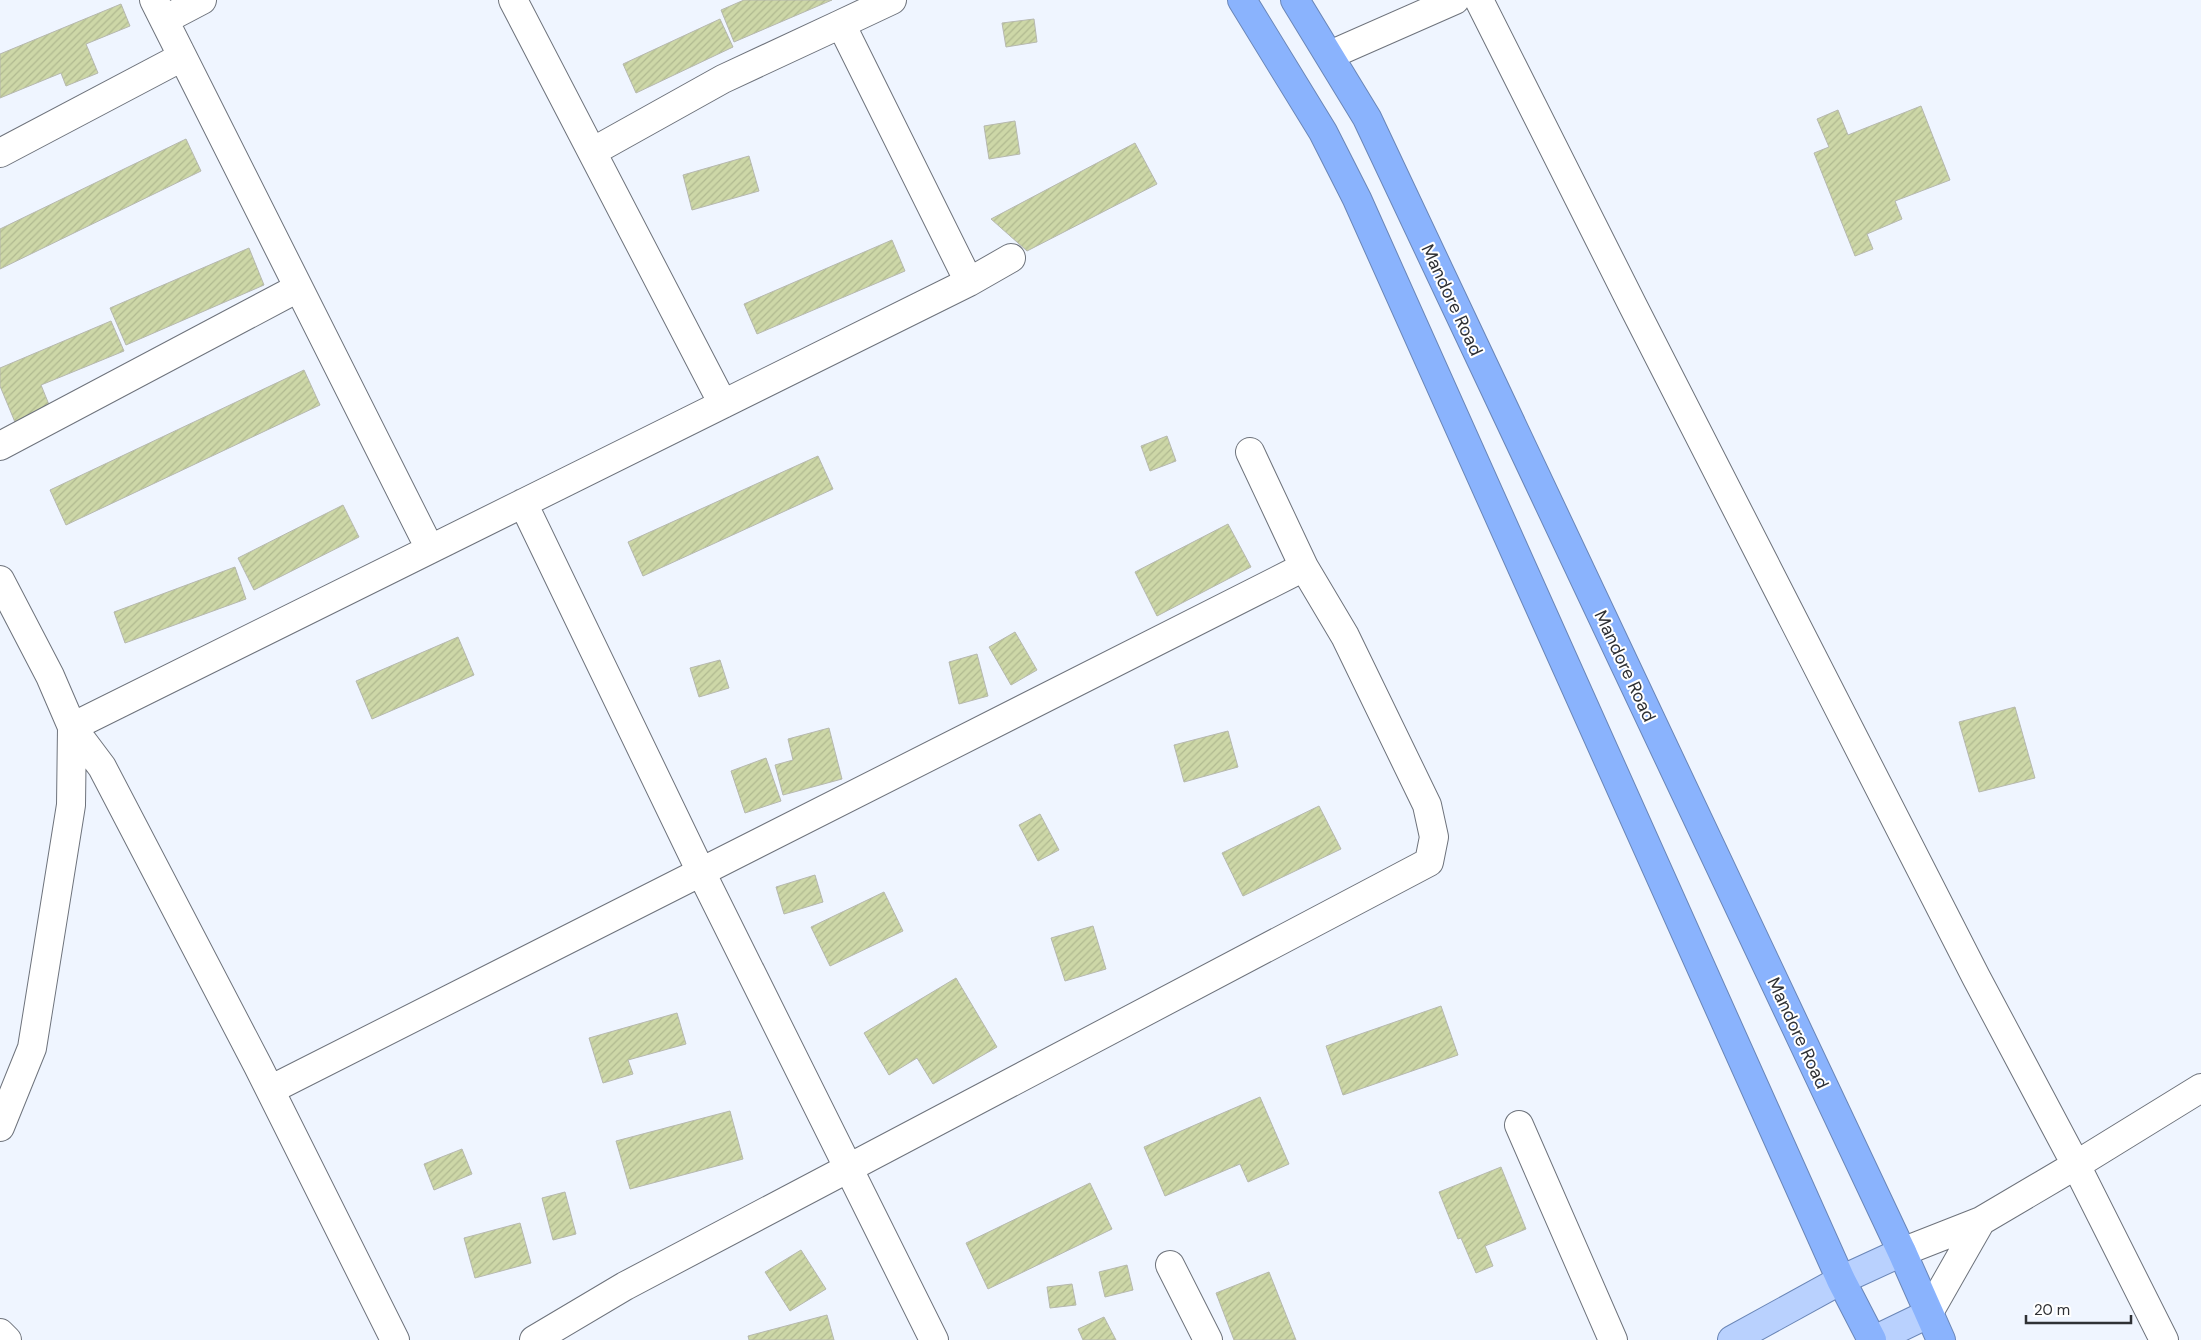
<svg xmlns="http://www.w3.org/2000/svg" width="2201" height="1340" viewBox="0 0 2201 1340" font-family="'DM Sans',sans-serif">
<defs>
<pattern id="building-hatch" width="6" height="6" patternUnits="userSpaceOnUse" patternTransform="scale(1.25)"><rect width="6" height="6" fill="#cdd7a7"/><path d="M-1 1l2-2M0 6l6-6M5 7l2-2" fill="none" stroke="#b0b990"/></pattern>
</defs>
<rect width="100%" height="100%" fill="#eff5ff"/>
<path fill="url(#building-hatch)" stroke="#b6b8ae" d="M744 0H832L734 42 721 10Z
M121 4 130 26 86 44 98 73 66 86 61 73 0 98V54Z
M720 19 733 47 636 93 623 64Z
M1034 19 1037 42 1006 47 1002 23Z
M1921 106 1950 180 1895 201 1902 219 1867 234 1873 249 1855 256 1814 153 1829 147 1817 119 1838 110 1848 135Z
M1015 121 1020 154 989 159 984 126Z
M186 139 201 171 0 269V229Z
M1135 143 1157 184 1027 251 991 219Z
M749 156 759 191 692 210 683 175Z
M892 240 905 271 757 334 744 304Z
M249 248 264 285 126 345 110 308Z
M111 321 124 351 41 385 52 412 17 427 0 386V368Z
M304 370 320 405 66 525 50 490Z
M1167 436 1176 461 1150 471 1141 446Z
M818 456 833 489 643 576 628 542Z
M343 505 359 537 254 590 238 558Z
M1228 524 1251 567 1157 616 1135 572Z
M235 567 246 599 125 643 114 612Z
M1015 632 1037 670 1011 685 989 647Z
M458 637 474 675 372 719 356 681Z
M977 654 988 696 959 704 949 662Z
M720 660 729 688 699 697 690 668Z
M2015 707 2035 778 1979 792 1959 722Z
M829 728 842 779 783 795 775 765 793 760 788 739Z
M1228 731 1238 767 1184 782 1174 745Z
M766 758 781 801 745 813 731 771Z
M1319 806 1341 849 1243 896 1222 853Z
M1040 814 1059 850 1038 861 1019 825Z
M815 875 823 902 784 914 776 887Z
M884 892 903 931 830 966 811 927Z
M1093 926 1106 969 1065 981 1051 938Z
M956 978 997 1047 933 1084 917 1058 889 1075 864 1033Z
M1441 1006 1458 1055 1343 1095 1326 1046Z
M677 1013 686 1044 628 1060 633 1074 603 1083 589 1038Z
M1260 1097 1289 1164 1248 1182 1240 1164 1165 1196 1144 1147Z
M730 1111 743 1159 630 1189 616 1141Z
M462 1149 472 1174 434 1190 424 1164Z
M1501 1167 1526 1229 1485 1246 1493 1266 1476 1273 1461 1238 1458 1239 1439 1192Z
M1090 1183 1112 1229 988 1289 966 1243Z
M565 1192 576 1234 553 1240 542 1198Z
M520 1223 531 1263 475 1278 464 1238Z
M801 1250 826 1289 790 1311 765 1272Z
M1127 1265 1133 1290 1105 1297 1099 1272Z
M1269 1272 1296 1340H1234L1216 1293Z
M1072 1284 1076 1305 1050 1308 1047 1287Z
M827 1315 834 1340H749L748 1336Z
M1104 1317 1116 1340H1083L1078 1329Z"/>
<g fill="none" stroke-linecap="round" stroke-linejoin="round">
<defs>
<path id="minor" d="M154 0 430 549
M513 0 723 404
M1479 0 1633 306 1976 977 2076 1165 1981 1221 1902 1252
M164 20 202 0
M841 24 892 0
M1330 55 1455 0
M592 152 723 79 841 24 969 282
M0 153 182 57
M0 446 298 288
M523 503 701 872 1304 567 1250 452
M0 580 50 676 72 727 71 805 32 1048 0 1127
M270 1090 701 872 934 1340
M1519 1125 1613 1340
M1170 1265 1208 1340
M1928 1314 1981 1221
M0 1333 7 1340
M395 1340 258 1066 102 767 72 727 969 282 1011 258
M534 1340 625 1286 1429 862 1434 837 1427 805 1345 636 1304 567
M2164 1340 2076 1165 2201 1088"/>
<path id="major" d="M1732 1340 1841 1280 1902 1252
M1874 1340 1928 1314"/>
<path id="highway" d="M1242 0 1323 132 1357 199 1841 1280 1872 1340
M1295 0 1367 118 1902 1252 1941 1340"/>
</defs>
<use href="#minor" stroke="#6e737c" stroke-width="30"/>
<use href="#major" stroke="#6a86b7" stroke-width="30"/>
<use href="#highway" stroke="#6a86b7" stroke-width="30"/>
<use href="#minor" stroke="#fff" stroke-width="28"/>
<use href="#major" stroke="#b9d1fe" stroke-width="28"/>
<use href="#highway" stroke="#8ab3fd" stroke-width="28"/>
</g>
<g text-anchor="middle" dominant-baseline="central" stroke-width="4" stroke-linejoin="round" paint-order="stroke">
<g font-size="18" fill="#2f3135" stroke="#fff">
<text transform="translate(1452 300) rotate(65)">Mandore Road</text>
<text transform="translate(1625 666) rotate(65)">Mandore Road</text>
<text transform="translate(1798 1033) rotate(65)">Mandore Road</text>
</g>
</g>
<path d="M2026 1315v8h105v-8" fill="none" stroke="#2f3135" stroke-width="2.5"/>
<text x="2034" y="1315" font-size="15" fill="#2f3135" stroke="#ffffff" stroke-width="4" paint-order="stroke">20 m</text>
</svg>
